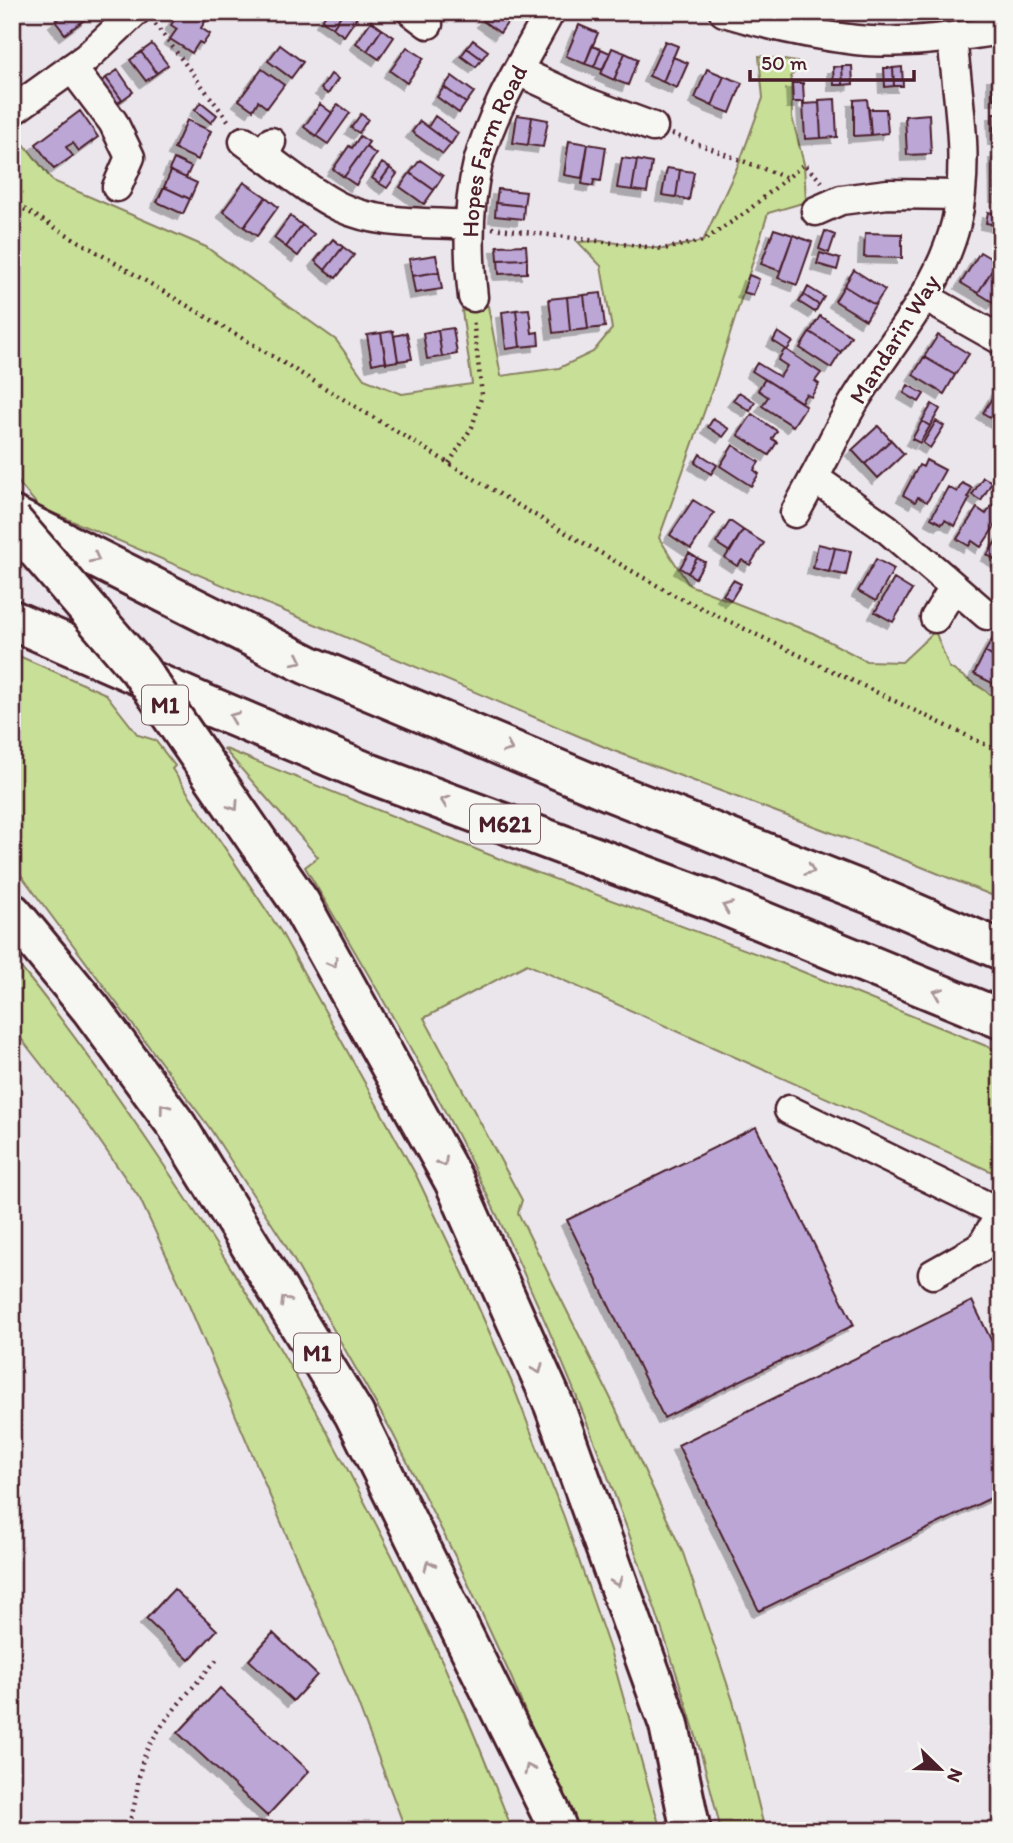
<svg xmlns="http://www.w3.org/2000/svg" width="1013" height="1843" viewBox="0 0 1013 1843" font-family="Itim,sans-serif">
<defs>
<filter id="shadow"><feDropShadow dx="-6" dy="6" stdDeviation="0" flood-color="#0004"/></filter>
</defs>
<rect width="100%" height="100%" fill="#eae6ec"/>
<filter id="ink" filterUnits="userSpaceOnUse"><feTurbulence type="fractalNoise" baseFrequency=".0143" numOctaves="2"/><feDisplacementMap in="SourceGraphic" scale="14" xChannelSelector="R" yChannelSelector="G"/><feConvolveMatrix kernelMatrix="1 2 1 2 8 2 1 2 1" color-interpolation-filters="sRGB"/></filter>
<g filter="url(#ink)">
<path fill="#c7df96" stroke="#887f60" stroke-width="2" d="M759 56 802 63 791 76 792 117 804 164 806 202 768 213 717 376 659 538 689 585 813 633 866 661 902 662 935 631 949 667 1001 701V899L907 861 614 751 39 507 12 475V129L53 181 206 247 336 340 364 379 402 394 472 384 462 311 488 306 501 376 559 368 593 352 612 329 601 266 578 242 602 241 663 249 703 241 740 161 763 98Z
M12 653 106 694 138 735 155 740 175 766 172 769 281 932 416 1175 468 1284 512 1383 564 1517 610 1650 661 1831H573L512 1679 459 1564 392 1432 283 1241 209 1127 12 863Z
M223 748 500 859 776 961 1001 1052V1176L527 964 424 1018 522 1200 518 1213 610 1397 683 1553 733 1701 765 1831H721C703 1752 677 1674 651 1597 602 1452 544 1310 476 1172 424 1067 364 967 305 867L318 857Z
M12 957C63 1018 109 1084 153 1149 274 1326 380 1516 465 1713 482 1752 497 1792 513 1831H406L357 1701 182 1289 140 1199 90 1127 12 1027Z"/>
<path fill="#bba6d6" stroke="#4a1f2b" stroke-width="2" filter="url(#shadow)" d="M67 12H82L87 18 65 34 55 21Z
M179 12H201L208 17 201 28 210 34 203 44 199 42 192 53 170 39 177 29 171 25Z
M327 12H343L333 28 322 20Z
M343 12 360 13 344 36 333 28Z
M490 12H515L500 33 483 21Z
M371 21 382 29 367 51 356 43Z
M579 25 598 33 585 64 566 56Z
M382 29 394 37 379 59 367 51Z
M473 40 488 51 482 59 467 48Z
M665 41 678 46 663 82 649 76Z
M152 44 168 65 157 73 141 52Z
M280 45 303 62 291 78 268 61Z
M592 46 601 49 594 67 585 64Z
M407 47 424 58 407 83 390 71Z
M467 48 482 59 476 67 461 56Z
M612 48 625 53 614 80 601 74Z
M601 49 610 53 602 70 594 67Z
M141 52 157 73 146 81 130 60Z
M625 53 638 59 628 85 614 80Z
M673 57 688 63 677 88 663 82Z
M842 66H852L853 84 843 85Z
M842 66 843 85H834L833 67Z
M1000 66H1001V99H993V75H1001Z
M902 67 903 86H894L893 68Z
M884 68H893L894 86 885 87Z
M262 69 284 85 267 108 258 101 253 110 239 100Z
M707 69 724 76 712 106 695 98Z
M118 70 133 92 122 100 106 78Z
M331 74 338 79 328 94 321 89Z
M452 76 474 92 466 103 444 87Z
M724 76 742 83 730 113 712 106Z
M106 78 122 100 111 108 95 87Z
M792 83H803L804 102H793Z
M444 87 466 103 459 113 437 97Z
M835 99 837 137 821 138 819 100Z
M867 99 871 135 854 136V100Z
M201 102 217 115 211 123 195 110Z
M819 103 821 138 805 139 803 104Z
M320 104 332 113 316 136 304 127Z
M338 104 350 113 328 144 316 136Z
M869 109H886L888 133 871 135Z
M80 111 98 137 79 151 73 143 66 147 73 156 54 169 36 144Z
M993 113H1001V139H994Z
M361 114 368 119 359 133 351 128Z
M929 114 931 154 907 155 905 116Z
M517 115 532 117 528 145 513 143Z
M435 116 458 133 451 144 428 127Z
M532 117 548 120 543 147 528 145Z
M187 120 211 131 198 160 174 149Z
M420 121 451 144 443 154 412 132Z
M360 136 369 142 344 177 333 169 349 146 352 148Z
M569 141 588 144 582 178 564 175Z
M588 144 606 147 601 181 594 180 593 186 582 184Z
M366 147 376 154 356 185 344 177Z
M995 153H1001V196H996Z
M622 158 637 160 632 190 617 188Z
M174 159 191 167 186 178 169 170Z
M420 160 443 176 434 190 410 173Z
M637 160 652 163 647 192 632 190Z
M382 163 390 168 379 183 372 178Z
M390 168 397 174 387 188 379 183Z
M667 168 680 170 676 197 662 195Z
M680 170 694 172 689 200 676 197Z
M171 171 197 183 190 199 164 187Z
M410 173 434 190 424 204 400 187Z
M244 182 266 197 244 227 223 211Z
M164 187 190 199 183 214 157 202Z
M498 189 526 192 524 206 496 203Z
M266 197 278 207 257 236 244 227Z
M496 203 524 206 523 219 495 216Z
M988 212 1001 215V226L986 223Z
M290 216 302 225 286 247 274 238Z
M302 225 314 234 298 256 286 247Z
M774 229 793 235 780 271 761 264Z
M825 231 835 235 829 253 819 249Z
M865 233 902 234V258L864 257Z
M793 235 812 242 797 285 778 278Z
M333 239 343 247 325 270 315 261Z
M526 245 527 259 498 260 497 246Z
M343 247 354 255 336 278 325 270Z
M980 252 997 262 978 293 961 283Z
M820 253 840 259 837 270 817 264Z
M436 255 439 272 412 276 409 259Z
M527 259V273L499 274 498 260Z
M997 262 1001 264V292L994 303 978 293Z
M854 270 885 290 875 305 844 286Z
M439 272 442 289 415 293 412 276Z
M749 275 759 279 753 295 743 292Z
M844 286 875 305 866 320 835 301Z
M808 287 824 297 819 305 804 295Z
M601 293 605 327 588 329 584 295Z
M584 295 588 329 570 331 567 297Z
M804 295 819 305 815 312 799 302Z
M567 297 570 331 553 333 549 299Z
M529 309 532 333 538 332 539 345 520 347 516 310Z
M516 310 520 347 506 349 502 312Z
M820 316 851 336 841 352 810 332Z
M453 328 457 354 442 357 438 330Z
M438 330 442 357 427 359 423 333Z
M393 331 398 361 386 363 381 333Z
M778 332 793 342 787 350 773 341Z
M810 332 841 352 831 368 800 348Z
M381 333 386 361 372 364 367 335Z
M407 333 412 359 398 361 394 336Z
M938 335 969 354 955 375 924 357Z
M785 349 821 373 815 381 819 384 811 397 806 394 801 402 752 371 757 363 780 377 787 366 778 360Z
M924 357 955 375 944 394 913 375Z
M765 379 806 406 793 426 762 406 768 397 758 390Z
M1001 383V424L983 413Z
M908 385 924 394 919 402 904 393Z
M739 392 755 402 750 411 733 400Z
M932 404 940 409 930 426 922 421Z
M752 414 777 431 772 439 777 442 769 455 738 435Z
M713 419 729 429 723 437 708 427Z
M922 421 930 426 920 443 912 439Z
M936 421 944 426 930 448 923 443Z
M878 426 891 440 865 464 852 450Z
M891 440 904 454 878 478 865 464Z
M733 445 759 462 754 470 759 474 751 486 720 466Z
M700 454 717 465 711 474 695 463Z
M926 460 945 470 927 502 918 497 915 502 903 495 919 465 923 467Z
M983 477 992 482 981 501 972 495Z
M962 483 972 488 968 497 970 498 955 526 945 520 942 524 931 518 948 487 957 492Z
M693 500 714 513 691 549 670 535Z
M992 505 1001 510V517L981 547 972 541 969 546 957 539 977 508 986 514Z
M730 521 743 530 730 552 716 543Z
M743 530 764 543 750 565 742 560 737 566 725 558Z
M1001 534V558L998 561 987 555Z
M818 544 835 548 829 572 813 568Z
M835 548 851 551 846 575 829 572Z
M689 553 697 558 688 573 680 568Z
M697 558 705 562 695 578 688 573Z
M876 559 894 569 876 601 858 591Z
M894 579 912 590 893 622 875 612Z
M733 580 741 584 731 600 723 595Z
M994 636 1001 640V661L985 652Z
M985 652 1001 661V676L996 685 974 674Z
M756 1127 854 1325 664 1418 567 1220Z
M972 1301 1001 1360V1493L759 1611 678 1445Z
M174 1589 217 1630 189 1660 146 1619Z
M273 1633 317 1675 293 1701 249 1660Z
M220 1688 309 1771 267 1816 178 1733Z"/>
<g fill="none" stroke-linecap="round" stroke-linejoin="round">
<defs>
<g id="minor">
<path d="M412 12 428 24"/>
<path d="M724 12C768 25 811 35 856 40 900 45 957 37 1001 30"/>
<path d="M952 38C958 98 970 164 956 223 940 288 894 339 859 394 842 420 829 450 814 478L886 528 987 615"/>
<path d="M72 68 113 122 130 157 117 187"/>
<path d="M518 71 588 103 653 127"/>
<path d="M12 111 86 58 135 12"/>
<path d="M244 141 263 155 271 142"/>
<path d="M263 155C288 173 312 193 340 207 378 225 427 222 469 225"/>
<path d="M816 211 841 200 888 194 960 195"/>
<path id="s1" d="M473 297C468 253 467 207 478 163 492 110 524 60 550 12"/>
<path d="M925 297 1001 340"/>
<path d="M795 513 814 478"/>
<path d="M935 618 954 587"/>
<path d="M789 1110 1001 1213"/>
<path d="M933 1274 981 1247 1001 1213"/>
</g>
<path id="highway" d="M12 516 308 665 614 793 870 894 1001 950
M12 620 204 704 371 774 711 900 1001 1019
M300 903 454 1181 554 1405 669 1725 691 1831
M12 913 91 1009 177 1126 354 1414 551 1813 558 1831"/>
</defs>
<use href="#minor" stroke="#4a1f2b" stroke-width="33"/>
<use href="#highway" stroke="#4a1f2b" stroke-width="44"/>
<path stroke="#4a1f2b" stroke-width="4.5" stroke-dasharray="2 5" stroke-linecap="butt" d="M155 24 230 123
M672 134 785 177
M12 202 259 348 516 504 672 594 1001 752
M492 228 663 249 703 241 745 213 804 164 822 182
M449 463 472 427 482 395 473 319
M125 1831C137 1809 136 1786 142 1763 152 1729 195 1686 218 1658"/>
<use href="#minor" stroke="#f6f6f2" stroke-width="28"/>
<use href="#highway" stroke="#f6f6f2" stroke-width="38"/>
<defs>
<path id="highway-bridge" d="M12 521 140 670 300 903"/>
</defs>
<use href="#highway-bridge" stroke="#4a1f2b" stroke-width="44" stroke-linecap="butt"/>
<use href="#highway-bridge" stroke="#f6f6f2" stroke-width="38"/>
</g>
<defs><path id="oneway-chevron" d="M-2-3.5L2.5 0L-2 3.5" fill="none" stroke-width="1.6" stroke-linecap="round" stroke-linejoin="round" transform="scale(1.75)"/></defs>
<g stroke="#a99598">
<use href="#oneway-chevron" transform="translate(95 558) rotate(27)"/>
<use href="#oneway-chevron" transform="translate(298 660) rotate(26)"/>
<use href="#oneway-chevron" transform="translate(234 717) rotate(-158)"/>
<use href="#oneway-chevron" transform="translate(508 748) rotate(23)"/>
<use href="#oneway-chevron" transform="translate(445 801) rotate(-160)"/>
<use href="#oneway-chevron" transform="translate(234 806) rotate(56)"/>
<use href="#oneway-chevron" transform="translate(810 870) rotate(22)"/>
<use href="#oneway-chevron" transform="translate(727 907) rotate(-158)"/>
<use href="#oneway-chevron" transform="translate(333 963) rotate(61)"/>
<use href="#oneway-chevron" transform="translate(938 993) rotate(-157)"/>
<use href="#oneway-chevron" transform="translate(164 1108) rotate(-127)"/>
<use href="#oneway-chevron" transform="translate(443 1162) rotate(61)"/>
<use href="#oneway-chevron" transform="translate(285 1301) rotate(-122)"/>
<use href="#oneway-chevron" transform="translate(538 1369) rotate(66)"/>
<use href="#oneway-chevron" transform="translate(429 1565) rotate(-116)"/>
<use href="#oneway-chevron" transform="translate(617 1582) rotate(70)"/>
<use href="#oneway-chevron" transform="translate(529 1769) rotate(-116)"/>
</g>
</g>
<g text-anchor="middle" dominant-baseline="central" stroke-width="5" stroke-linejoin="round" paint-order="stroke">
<g fill="#f6f6f2" stroke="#7e6067" stroke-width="2">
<rect x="142" y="685.5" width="46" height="39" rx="5"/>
<rect x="470" y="804.5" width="70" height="39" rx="5"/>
<rect x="294" y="1333.5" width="46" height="39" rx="5"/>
</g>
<g font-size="23" font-weight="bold" fill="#4a1f2b">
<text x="165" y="705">M1</text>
<text x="505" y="824">M621</text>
<text x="317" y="1353">M1</text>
</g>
<g font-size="24" fill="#4a1f2b" stroke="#f6f6f2">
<text stroke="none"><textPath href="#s1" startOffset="150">Hopes Farm Road</textPath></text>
<text transform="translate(894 339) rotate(-58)">Mandarin Way</text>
</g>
</g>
<rect width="1013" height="1843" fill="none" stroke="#f6f6f2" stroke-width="42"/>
<rect x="21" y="21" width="971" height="1801" fill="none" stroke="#4a1f2b" stroke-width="2.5" filter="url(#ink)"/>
<g transform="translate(940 1769) rotate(113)" stroke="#f6f6f2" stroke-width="5" paint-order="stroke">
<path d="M0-5L12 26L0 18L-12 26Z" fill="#4a1f2b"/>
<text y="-10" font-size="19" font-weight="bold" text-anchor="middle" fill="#4a1f2b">N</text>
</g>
<path d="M750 70v10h164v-10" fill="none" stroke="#4a1f2b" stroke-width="3.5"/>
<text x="761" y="70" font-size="21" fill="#4a1f2b" stroke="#f6f6f2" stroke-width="5" paint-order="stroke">50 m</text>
</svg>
